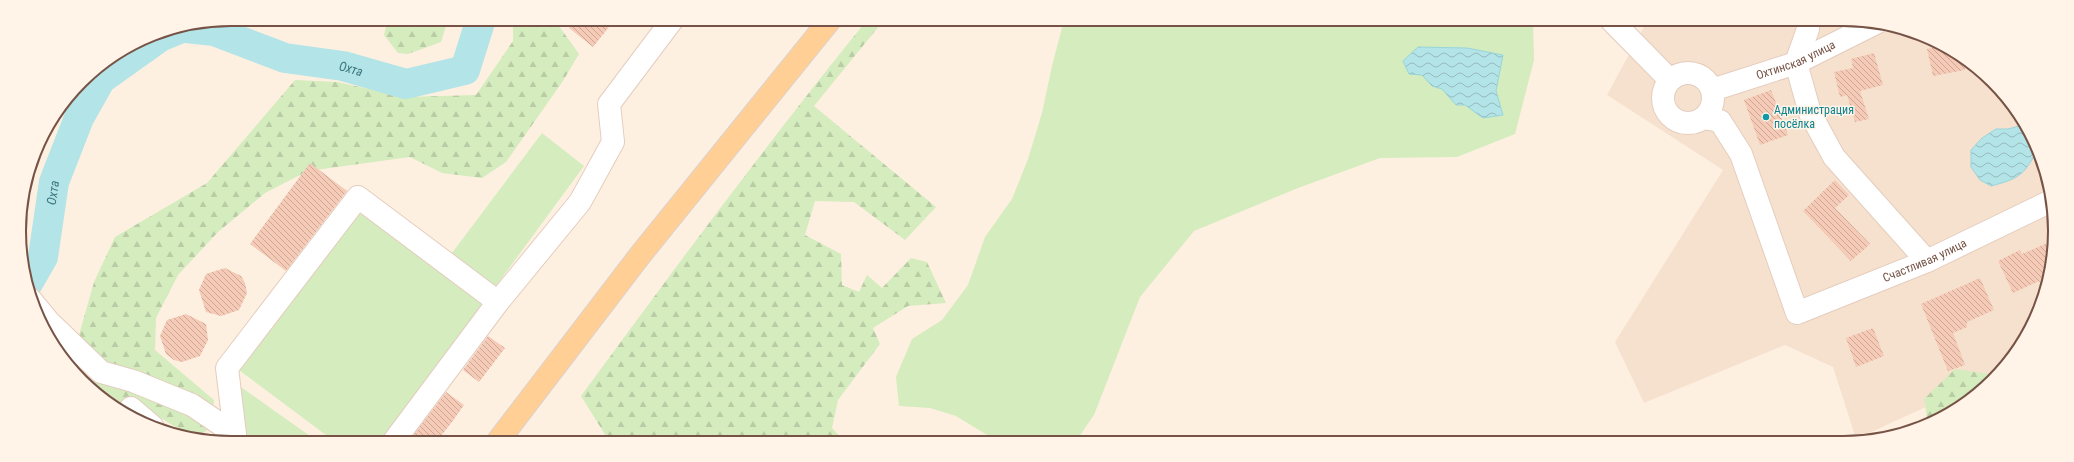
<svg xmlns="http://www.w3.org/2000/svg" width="2074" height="462" viewBox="0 0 2074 462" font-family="'Roboto Condensed',sans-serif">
<defs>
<pattern id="forest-firs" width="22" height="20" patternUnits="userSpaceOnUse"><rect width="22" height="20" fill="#d4ecbe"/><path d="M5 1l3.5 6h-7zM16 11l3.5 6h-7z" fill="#b9cca5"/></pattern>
<pattern id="water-waves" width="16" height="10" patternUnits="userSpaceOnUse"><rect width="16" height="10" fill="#b3e4e8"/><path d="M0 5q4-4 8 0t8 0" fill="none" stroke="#96bbbe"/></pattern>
<pattern id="building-back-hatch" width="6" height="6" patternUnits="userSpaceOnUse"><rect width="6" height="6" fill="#f5cab6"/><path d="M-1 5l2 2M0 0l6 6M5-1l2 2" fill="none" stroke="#cba796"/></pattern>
</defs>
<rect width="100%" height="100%" fill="#fef0e0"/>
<path fill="#f6e1ce" d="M1647 21H1870L1949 47 2011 102 2048 176 2053 258 2033 325 1998 374 1856 439 1833 367 1785 345 1644 403 1615 342 1723 170 1607 95Z"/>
<path fill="#d4ecbe" d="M1064 20H1533L1534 60 1515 134 1457 157 1380 158 1298 188 1194 231 1140 297 1094 415 1078 438 1074 441H1004L992 438 956 416 930 408 899 406 896 377 912 339 942 320 968 285 985 237 1012 199 1028 159 1042 113 1052 66Z
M542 133 584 166 493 290 449 257Z
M355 208 483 305 380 441H334L235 367Z
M234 382 317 441H237Z"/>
<path fill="url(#forest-firs)" d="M388 19H448L441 42 408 54 398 53 384 35Z
M513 19H554L579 54 563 81 506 162 482 178 442 173 410 157 308 171 265 193 218 232 178 275 156 318 155 350 214 400 210 428 197 437 177 428 153 413 122 409 81 378 172 394 99 364 79 335 94 282 115 237 207 183 295 80 337 82 405 97 476 95 513 41Z
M867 20H884L814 106 936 207 905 240 854 202 815 201 805 235 841 254 842 285 859 292 867 275 882 288 911 258 927 262 946 303 908 306 873 328 880 344 838 400 832 428 844 441H609L581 396C674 269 768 142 867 20Z
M1955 369 1997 375 1993 381 1937 421 1928 424 1924 399Z"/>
<path fill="url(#water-waves)" stroke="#99d5da" d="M1418 47 1467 48 1503 55 1496 91 1503 115 1483 118 1465 105H1456L1442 89 1432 86 1422 75 1409 74 1403 61Z
M2023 125 2036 152C2024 176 2017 179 1991 186L1980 180 1971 167V150L1982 138 1996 129H2008Z"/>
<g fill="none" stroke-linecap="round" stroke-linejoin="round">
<g stroke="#b3e4e8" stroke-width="30">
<path id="s1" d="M186 28 214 31 285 58 343 66 406 84 465 70 481 19"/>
<path id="s2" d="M28 283 43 257 54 182 79 118 101 79 160 37 177 30"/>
</g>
</g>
<path fill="url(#building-back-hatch)" d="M576 19H599L609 27 593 47 569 28Z
M1943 45 1949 47 1963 60 1965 70 1933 76 1927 49Z
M1874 53 1883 85 1860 91 1869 119 1855 122 1847 95 1840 97 1834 72 1853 68 1851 59Z
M1771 90 1788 135 1760 145 1744 100Z
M310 163 347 191 286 271 250 244Z
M1835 180 1849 195 1835 208 1870 244 1851 261 1803 211Z
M2052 241 2053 258 2044 289 2039 281 2013 293 1998 261 2020 250 2022 254Z
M225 268 241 276 245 283 247 293 239 310 221 316 206 312 199 290 206 274Z
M1980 278 1994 310 1967 322V327L1953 333 1965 365 1948 371 1921 304Z
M186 314 206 324 208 340 200 356 182 362 174 360 166 354 160 336 167 320Z
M1873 328 1884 356 1856 367 1846 338Z
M488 336 505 348 479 382 463 370Z
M446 392 464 405 452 422 437 441H409Z"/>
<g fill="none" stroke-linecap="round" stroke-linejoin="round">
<defs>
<g id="minor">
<path d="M1612 21 1670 80"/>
<path d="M1808 21V29L1796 63 1810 113 1834 157 1927 261"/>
<circle cx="1688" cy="98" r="25"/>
<path id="s3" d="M1712 90 1796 63 1876 23"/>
<path id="s4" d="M1704 118 1720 121 1741 154 1797 313 1927 261 2049 202"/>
<path d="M30 299 49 322 101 372 133 381 192 405 235 434"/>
<path d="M498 302 580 202 613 142 609 104 673 19"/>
<path d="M128 414 131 408 152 426"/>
<path d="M231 441 235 434 227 368 358 197 498 302 394 441"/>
</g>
<path id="major" d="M498 441 641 254 830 20"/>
</defs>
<use href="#minor" stroke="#e4cdbe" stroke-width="24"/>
<use href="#major" stroke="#dbd2cf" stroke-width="24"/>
<use href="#minor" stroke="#fff" stroke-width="22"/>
<use href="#major" stroke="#ffcf95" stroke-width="22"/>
</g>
<circle fill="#0f9aa8" stroke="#fff4e7" stroke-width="1.5" cx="1766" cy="117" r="4"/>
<g text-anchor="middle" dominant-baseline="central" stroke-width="3" stroke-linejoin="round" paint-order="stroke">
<g font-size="12" fill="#765346" stroke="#fff4e7">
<text stroke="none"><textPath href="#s3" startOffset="89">Охтинская улица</textPath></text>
<text stroke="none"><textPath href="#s4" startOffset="362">Счастливая улица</textPath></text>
</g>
<g font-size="12" fill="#0d838f" stroke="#fff4e7" text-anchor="start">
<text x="1774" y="110">Администрация<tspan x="1774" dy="14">посёлка</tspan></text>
</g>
<g font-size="13" font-style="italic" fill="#39777d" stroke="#fff4e7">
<text stroke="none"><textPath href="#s1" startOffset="171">Охта</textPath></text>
<text stroke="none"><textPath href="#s2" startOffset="95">Охта</textPath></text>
</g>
</g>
<path d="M0 0H2074V462H0ZM231 26H1843A205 205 0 0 1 2048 231V231A205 205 0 0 1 1843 436H231A205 205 0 0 1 26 231V231A205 205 0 0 1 231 26Z" fill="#fff4e7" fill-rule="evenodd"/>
<path fill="none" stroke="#765346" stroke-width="2" d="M231 26H1843A205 205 0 0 1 2048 231V231A205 205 0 0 1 1843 436H231A205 205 0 0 1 26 231V231A205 205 0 0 1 231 26Z"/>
</svg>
